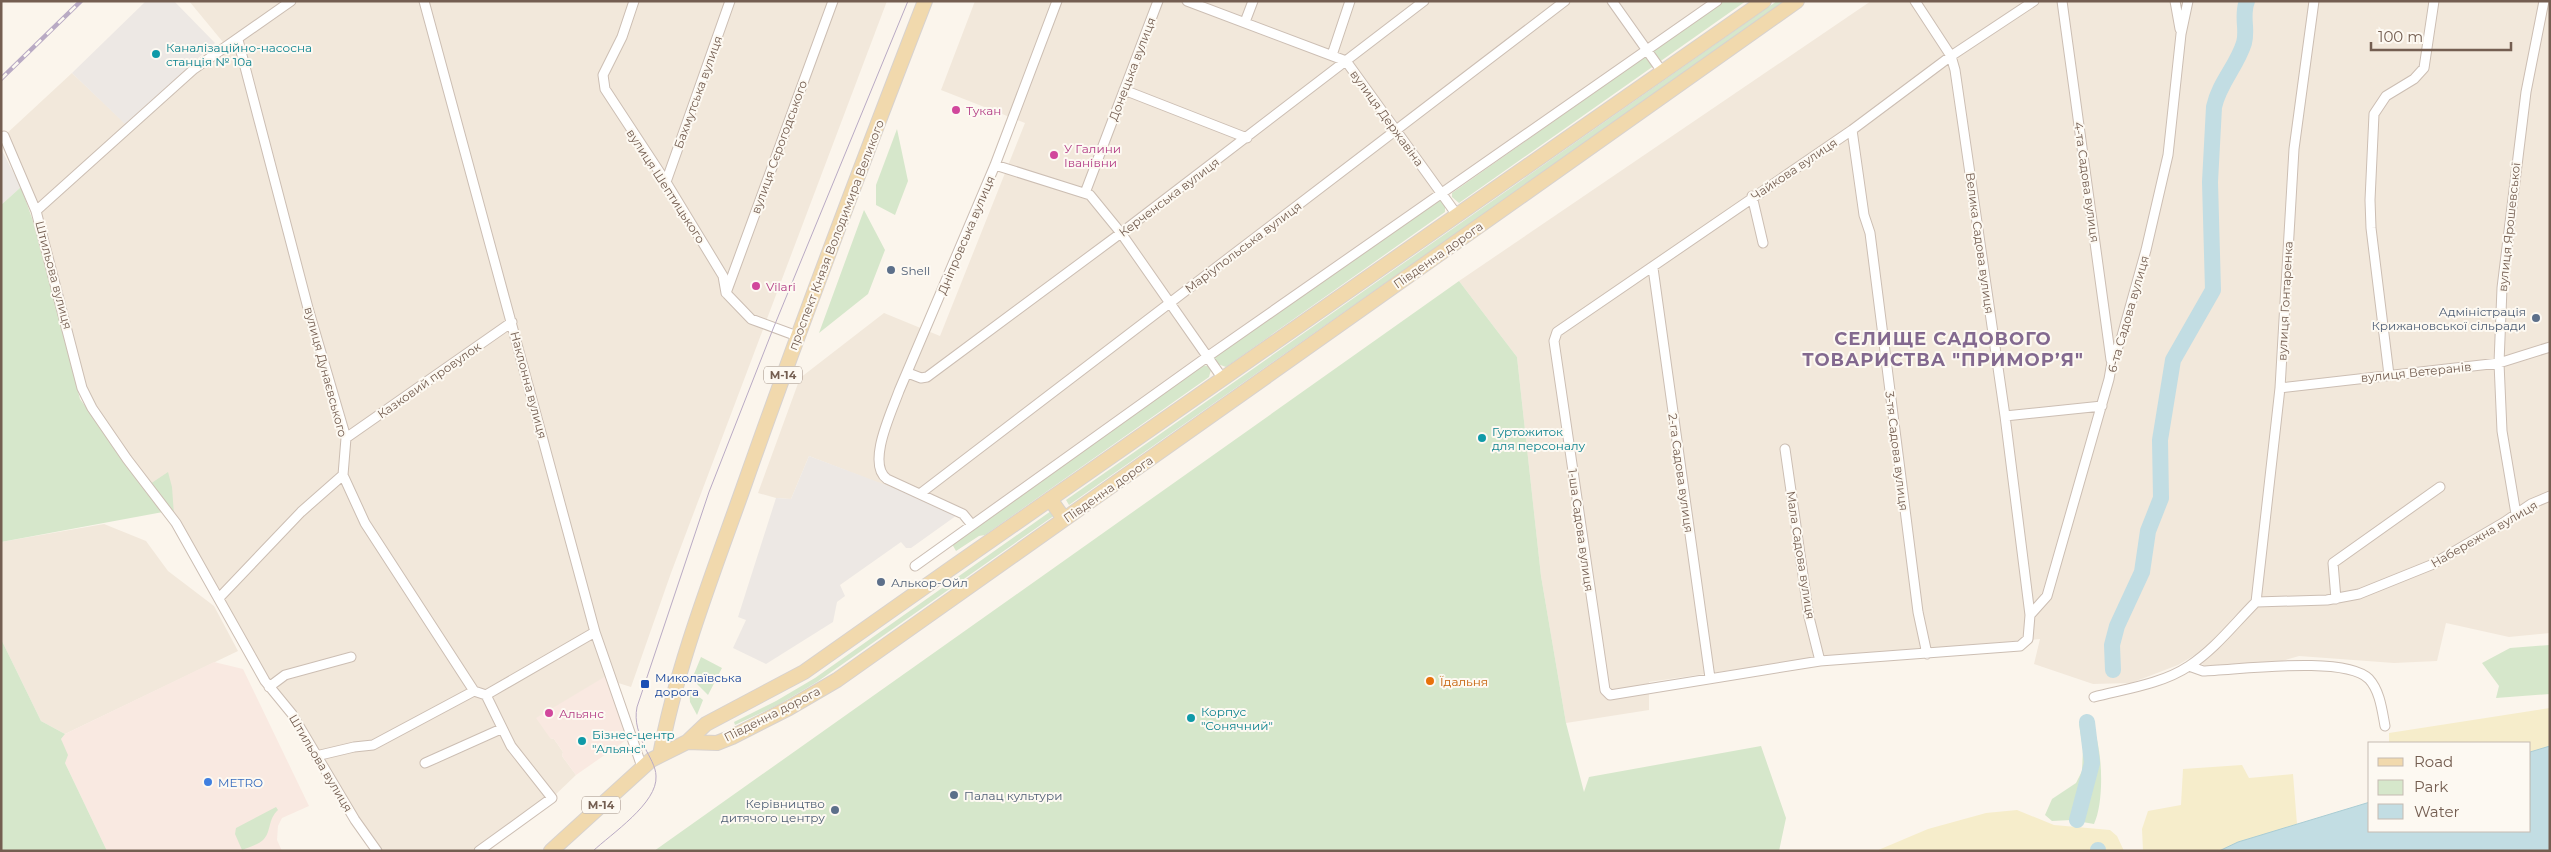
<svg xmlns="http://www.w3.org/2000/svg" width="2551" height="852" viewBox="0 0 2551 852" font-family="Montserrat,sans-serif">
<rect width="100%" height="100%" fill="#fbf5ec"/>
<path fill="#f2e8db" d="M189 1H887L671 573 631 687 612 681 606 676 550 738 554 739 563 752 562 756 576 775 552 798 479 851H377L275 695 176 523 82 388 36 211 4 136 72 73 130 128 167 91 227 47Z
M975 1H1712L974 520 809 456 791 499 776 498 758 493 800 378 884 313 940 336 1025 123 941 90Z
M1871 1H2550V633L2509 637 2446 623 2437 661 2394 663 2299 656 2272 664 2206 668 2195 655 2178 665 2131 683 2093 684 2034 664 2040 639 1810 659 1649 682V710L1566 723 1541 576 1517 357 1459 281Z
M104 524 146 541 168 571 214 606 238 651 65 734 41 721 1 639V542Z"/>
<path fill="#f9e9e1" d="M214 662 243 669 309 806 282 818 278 826 277 840 282 851H107L65 763 61 739 65 734Z
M606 676 629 738 576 775 562 756 563 752 554 739 550 738 536 718Z"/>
<path fill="#ede8e4" d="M146 1H174L215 43 125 124 72 73Z
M1 149 21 187 1 205Z
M809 456 960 513 911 548H906L901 542 840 585 845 596 837 602 833 622 766 664 733 648 746 620 738 617 776 498 791 499Z"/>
<path fill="#d6e7cb" d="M1724 1H1746L1459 203 1452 197V193Z
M1777 1H1787L1069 505 1066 500Z
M897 129 908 181 895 215 876 205V185Z
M21 187 34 224 80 399 163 512 1 542V205Z
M1440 200 1445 205V212L1226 367 1215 363 1214 357Z
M864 210 885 250 868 294 819 333Z
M1459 281 1517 357 1541 576 1566 723 1584 792 1589 777 1761 746 1786 818 1779 851H654Z
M1201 365 1208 366 1211 370 1209 377 985 535 979 536 956 551 952 544Z
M168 472 172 487 174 515 150 484Z
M1051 511 1055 515 817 682 778 705 735 725 734 722 776 701 815 678Z
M1 639 41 721 65 734 61 739 68 755 65 763 107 851H1Z
M2550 645V694L2496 698 2499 686 2482 663 2510 648Z
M701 657 722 668 708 695 692 679Z
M689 689 703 700 697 715 690 702Z
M2082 720 2090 721C2103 742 2105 801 2094 824L2071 820 2052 821 2045 815 2052 799 2076 783 2082 771 2083 749 2079 724Z
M276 807 278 810C268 819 271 832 264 839 260 844 249 847 242 850L235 834 236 828Z"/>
<path fill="#f6edcb" d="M2550 708V746L2530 752V743H2389V733Z
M2242 765 2249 778 2293 774 2297 824 2238 842 2219 851H2143L2142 829 2148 811 2181 805 2183 769Z
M2017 810 2054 825 2110 830 2117 836 2124 851H1876L1928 829 1986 813Z"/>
<path fill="#c2dde3" stroke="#a9ccd3" d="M2550 746V851H2219L2238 842 2370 802V831H2530V752Z"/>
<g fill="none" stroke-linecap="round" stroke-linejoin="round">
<path stroke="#c2dde3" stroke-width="16" d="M2113 670 2112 645 2117 626 2142 572 2148 531 2161 498 2160 440 2173 360 2213 290 2210 182 2214 107C2219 83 2237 66 2244 43 2248 29 2241 16 2247 1
M2077 820 2092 763 2087 722
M2098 851V850"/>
<defs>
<path id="minor" d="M424 1 595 632 642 767
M634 1 622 37 603 75 605 89 666 182 723 276 726 293 751 319 797 336
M1187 1 1346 61 1457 215
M1612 1 1663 73
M1915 1 1951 56 1955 70 2005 416 2030 615 2028 639 2020 646 1820 661 1610 695 1605 690 1554 341 1557 332 1852 130 1951 56 2034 1
M2062 1 2111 360
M2175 1 2180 29
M1245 22 1253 1
M238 40 308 308 346 438 343 475 365 523 474 691 486 695 511 746 552 798 479 851
M1332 55 1350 1
M1124 90 1247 138
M1852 130 1864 215 1870 233 1918 612 1927 654
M4 136 36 211 82 388 92 408 127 459 176 523 265 681 292 714 355 820 377 851
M995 165 1090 195 1121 233 1223 379
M666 182 730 1
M1085 193 1158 1
M1752 196 1763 243
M36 211 194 69 291 1
M1653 268 1710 678
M726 293 833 1
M908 373 921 378 927 377 1121 233 1424 1
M2389 375 2371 228 2370 200 2374 114 2386 96 2414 79 2424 68 2434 1
M2280 388 2499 363 2550 347
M2005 416 2102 406
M346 438 512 322
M1785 449 1809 617 1820 661
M921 493 1565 1
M2516 514 2502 431 2499 363 2502 288 2526 92 2544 1
M972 525 963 514 887 479C866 464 892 411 899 391L995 165 1057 1
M915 566 1207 357 1717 1
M219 598 301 512 343 475
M2336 599 2333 563 2440 487
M2256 602 2280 388 2294 149 2314 1
M2030 615 2047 596 2109 379 2112 362 2122 336 2146 250 2168 155 2181 34 2188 1
M2189 666 2203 671C2239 670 2345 655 2369 679 2380 691 2382 710 2385 726
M269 687 285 675 351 657
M486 695 595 632
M2094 697C2125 689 2162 684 2189 666 2215 649 2234 624 2256 602L2327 600 2359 594 2431 565 2503 523 2531 504 2550 496
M316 756 354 747 373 745 474 691
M425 763 501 729"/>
<path id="primary" d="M1050 499 1064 519
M687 742 717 743 732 737 789 708 837 680 1797 1
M660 755C677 664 714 571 745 483 802 321 863 161 925 1
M551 851 651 760 687 742 706 724 804 672 950 569 1764 1"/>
</defs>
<use href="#minor" stroke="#ccbeb3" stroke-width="11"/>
<use href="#primary" stroke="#d8d2ce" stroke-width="16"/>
<use href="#minor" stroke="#fff" stroke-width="9"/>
<use href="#primary" stroke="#f1d9ad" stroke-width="14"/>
<path stroke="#b9aac4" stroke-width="1" d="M593 851C611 834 658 803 656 776 656 767 649 756 645 748 639 734 634 722 637 707L709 492 773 329 908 1"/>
<defs>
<path id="rail" d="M1 79 81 1"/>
</defs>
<use href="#rail" stroke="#b9aac4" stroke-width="4.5"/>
<use href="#rail" stroke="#fdf9f2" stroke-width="2.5" stroke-dasharray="8" stroke-linecap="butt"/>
</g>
<g fill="#0f9aa8" stroke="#fdf9f2" stroke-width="2">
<circle cx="156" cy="54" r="5"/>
<circle cx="1482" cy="438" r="5"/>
<circle cx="1191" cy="718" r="5"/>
<circle cx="582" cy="741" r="5"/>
</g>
<g fill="#d1479c" stroke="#fdf9f2" stroke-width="2">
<circle cx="956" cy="110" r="5"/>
<circle cx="1054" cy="155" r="5"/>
<circle cx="756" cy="286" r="5"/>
<circle cx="549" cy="713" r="5"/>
</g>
<g fill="#5c6f8a" stroke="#fdf9f2" stroke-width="2">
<circle cx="891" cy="270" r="5"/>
<circle cx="2536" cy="318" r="5"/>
<circle cx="881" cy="582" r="5"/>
<circle cx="954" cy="795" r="5"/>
<circle cx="835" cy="810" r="5"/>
</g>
<circle fill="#e8710a" stroke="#fdf9f2" stroke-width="2" cx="1430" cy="681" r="5"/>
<rect fill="#1a4fb4" stroke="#fdf9f2" stroke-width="2" x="640" y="679" width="10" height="10" rx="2.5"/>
<circle fill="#3f7fe0" stroke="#fdf9f2" stroke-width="2" cx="208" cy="782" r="5"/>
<g text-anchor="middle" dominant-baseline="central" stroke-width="4" stroke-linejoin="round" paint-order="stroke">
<g fill="#fdf9f2" stroke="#9d8c81" stroke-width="1">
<rect x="764" y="366.5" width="38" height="17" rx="4"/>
<rect x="582" y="796.5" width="38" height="17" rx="4"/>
</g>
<g font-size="11" font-weight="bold" fill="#745e51">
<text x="783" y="375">М-14</text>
<text x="601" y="805">М-14</text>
</g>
<g font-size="12" fill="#0d838f" stroke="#fdf9f2" text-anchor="start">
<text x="166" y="47">Каналізаційно-насосна<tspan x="166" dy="14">станція № 10а</tspan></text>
<text x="1492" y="431">Гуртожиток<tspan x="1492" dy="14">для персоналу</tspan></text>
<text x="1201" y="711">Корпус<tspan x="1201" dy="14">"Сонячний"</tspan></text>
<text x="592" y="734">Бізнес-центр<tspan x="592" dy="14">"Альянс"</tspan></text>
</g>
<g font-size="12" fill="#745e51" stroke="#fdf9f2">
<text transform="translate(1132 69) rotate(-69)">Донецька вулиця</text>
<text transform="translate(698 92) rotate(-70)">Бахмутська вулиця</text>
<text transform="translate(1387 118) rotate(54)">вулиця Державіна</text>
<text transform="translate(779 147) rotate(-70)">вулиця Сєрогодського</text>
<text transform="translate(1794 169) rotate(-34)">Чайкова вулиця</text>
<text transform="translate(2087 182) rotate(82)">4-та Садова вулиця</text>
<text transform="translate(666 186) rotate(57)">вулиця Шептицького</text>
<text transform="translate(1169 197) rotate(-37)">Керченська вулиця</text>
<text transform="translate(2509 227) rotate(-84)">вулиця Ярошевської</text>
<text transform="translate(836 235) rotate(-69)">проспект Князя Володимира Великого</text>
<text transform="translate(966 235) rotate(-67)">Дніпровська вулиця</text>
<text transform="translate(1980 243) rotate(82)">Велика Садова вулиця</text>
<text transform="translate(1243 247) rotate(-37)">Маріупольська вулиця</text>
<text transform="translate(1438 255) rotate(-35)">Південна дорога</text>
<text transform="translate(54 275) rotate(75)">Штильова вулиця</text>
<text transform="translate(2285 301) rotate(-87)">вулиця Гонтаренка</text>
<text transform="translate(2128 314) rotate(-74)">6-та Садова вулиця</text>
<text transform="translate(326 372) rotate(75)">вулиця Дунаєвського</text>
<text transform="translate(2416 372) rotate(-6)">вулиця Ветеранів</text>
<text transform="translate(429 380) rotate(-35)">Казковий провулок</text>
<text transform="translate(529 385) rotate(75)">Наклонна вулиця</text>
<text transform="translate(1897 451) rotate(83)">3-тя Садова вулиця</text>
<text transform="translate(1681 473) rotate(82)">2-га Садова вулиця</text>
<text transform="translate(1108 489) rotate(-35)">Південна дорога</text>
<text transform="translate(1581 530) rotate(82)">1-ша Садова вулиця</text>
<text transform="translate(2484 534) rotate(-30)">Набережна вулиця</text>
<text transform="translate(1801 555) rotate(81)">Мала Садова вулиця</text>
<text transform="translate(772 714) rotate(-27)">Південна дорога</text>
<text transform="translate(321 763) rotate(59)">Штильова вулиця</text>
</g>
<g font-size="12" fill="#b23c85" stroke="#fdf9f2" text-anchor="start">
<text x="966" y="110">Тукан</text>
<text x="1064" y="148">У Галини<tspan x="1064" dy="14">Іванівни</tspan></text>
<text x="766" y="286">Vilari</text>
<text x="559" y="713">Альянс</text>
</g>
<g font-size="12" fill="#4e5e75" stroke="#fdf9f2" text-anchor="start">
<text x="901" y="270">Shell</text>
<text x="2526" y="311" text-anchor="end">Адміністрація<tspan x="2526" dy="14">Крижановської сільради</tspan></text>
<text x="891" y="582">Алькор-Ойл</text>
<text x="964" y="795">Палац культури</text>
<text x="825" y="803" text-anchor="end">Керівництво<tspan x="825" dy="14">дитячого центру</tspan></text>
</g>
<g font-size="12" fill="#164399" stroke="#fdf9f2" text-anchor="start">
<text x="655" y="677">Миколаївська<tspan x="655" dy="14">дорога</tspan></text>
</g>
<g font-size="12" fill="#c56008" stroke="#fdf9f2" text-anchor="start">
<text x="1440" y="681">Їдальня</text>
</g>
<g font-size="12" fill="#366cbe" stroke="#fdf9f2" text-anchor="start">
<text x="218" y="782">METRO</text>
</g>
<g font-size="18" font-weight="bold" letter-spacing="1" fill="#83698f" stroke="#fdf9f2">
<text x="1943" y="339">СЕЛИЩЕ САДОВОГО<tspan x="1943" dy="21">ТОВАРИСТВА "ПРИМОР’Я"</tspan></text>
</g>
</g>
<rect width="2551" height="852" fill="none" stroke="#745e51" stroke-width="5"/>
<rect x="2368" y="742" width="162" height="90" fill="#fdf9f2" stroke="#c6bbb2"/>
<rect x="2378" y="758" width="25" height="8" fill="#f1d9ad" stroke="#c6bbb2"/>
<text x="2414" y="767" font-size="15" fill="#745e51">Road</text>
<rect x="2378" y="780" width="25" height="15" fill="#d6e7cb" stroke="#c6bbb2"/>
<text x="2414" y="792" font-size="15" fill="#745e51">Park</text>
<rect x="2378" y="804" width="25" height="15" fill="#c2dde3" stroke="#c6bbb2"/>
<text x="2414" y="817" font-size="15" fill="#745e51">Water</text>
<path d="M2371 42v8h140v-8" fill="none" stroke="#745e51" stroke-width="2.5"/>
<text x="2378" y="42" font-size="15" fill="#745e51" stroke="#fdf9f2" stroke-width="4" paint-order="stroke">100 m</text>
</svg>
